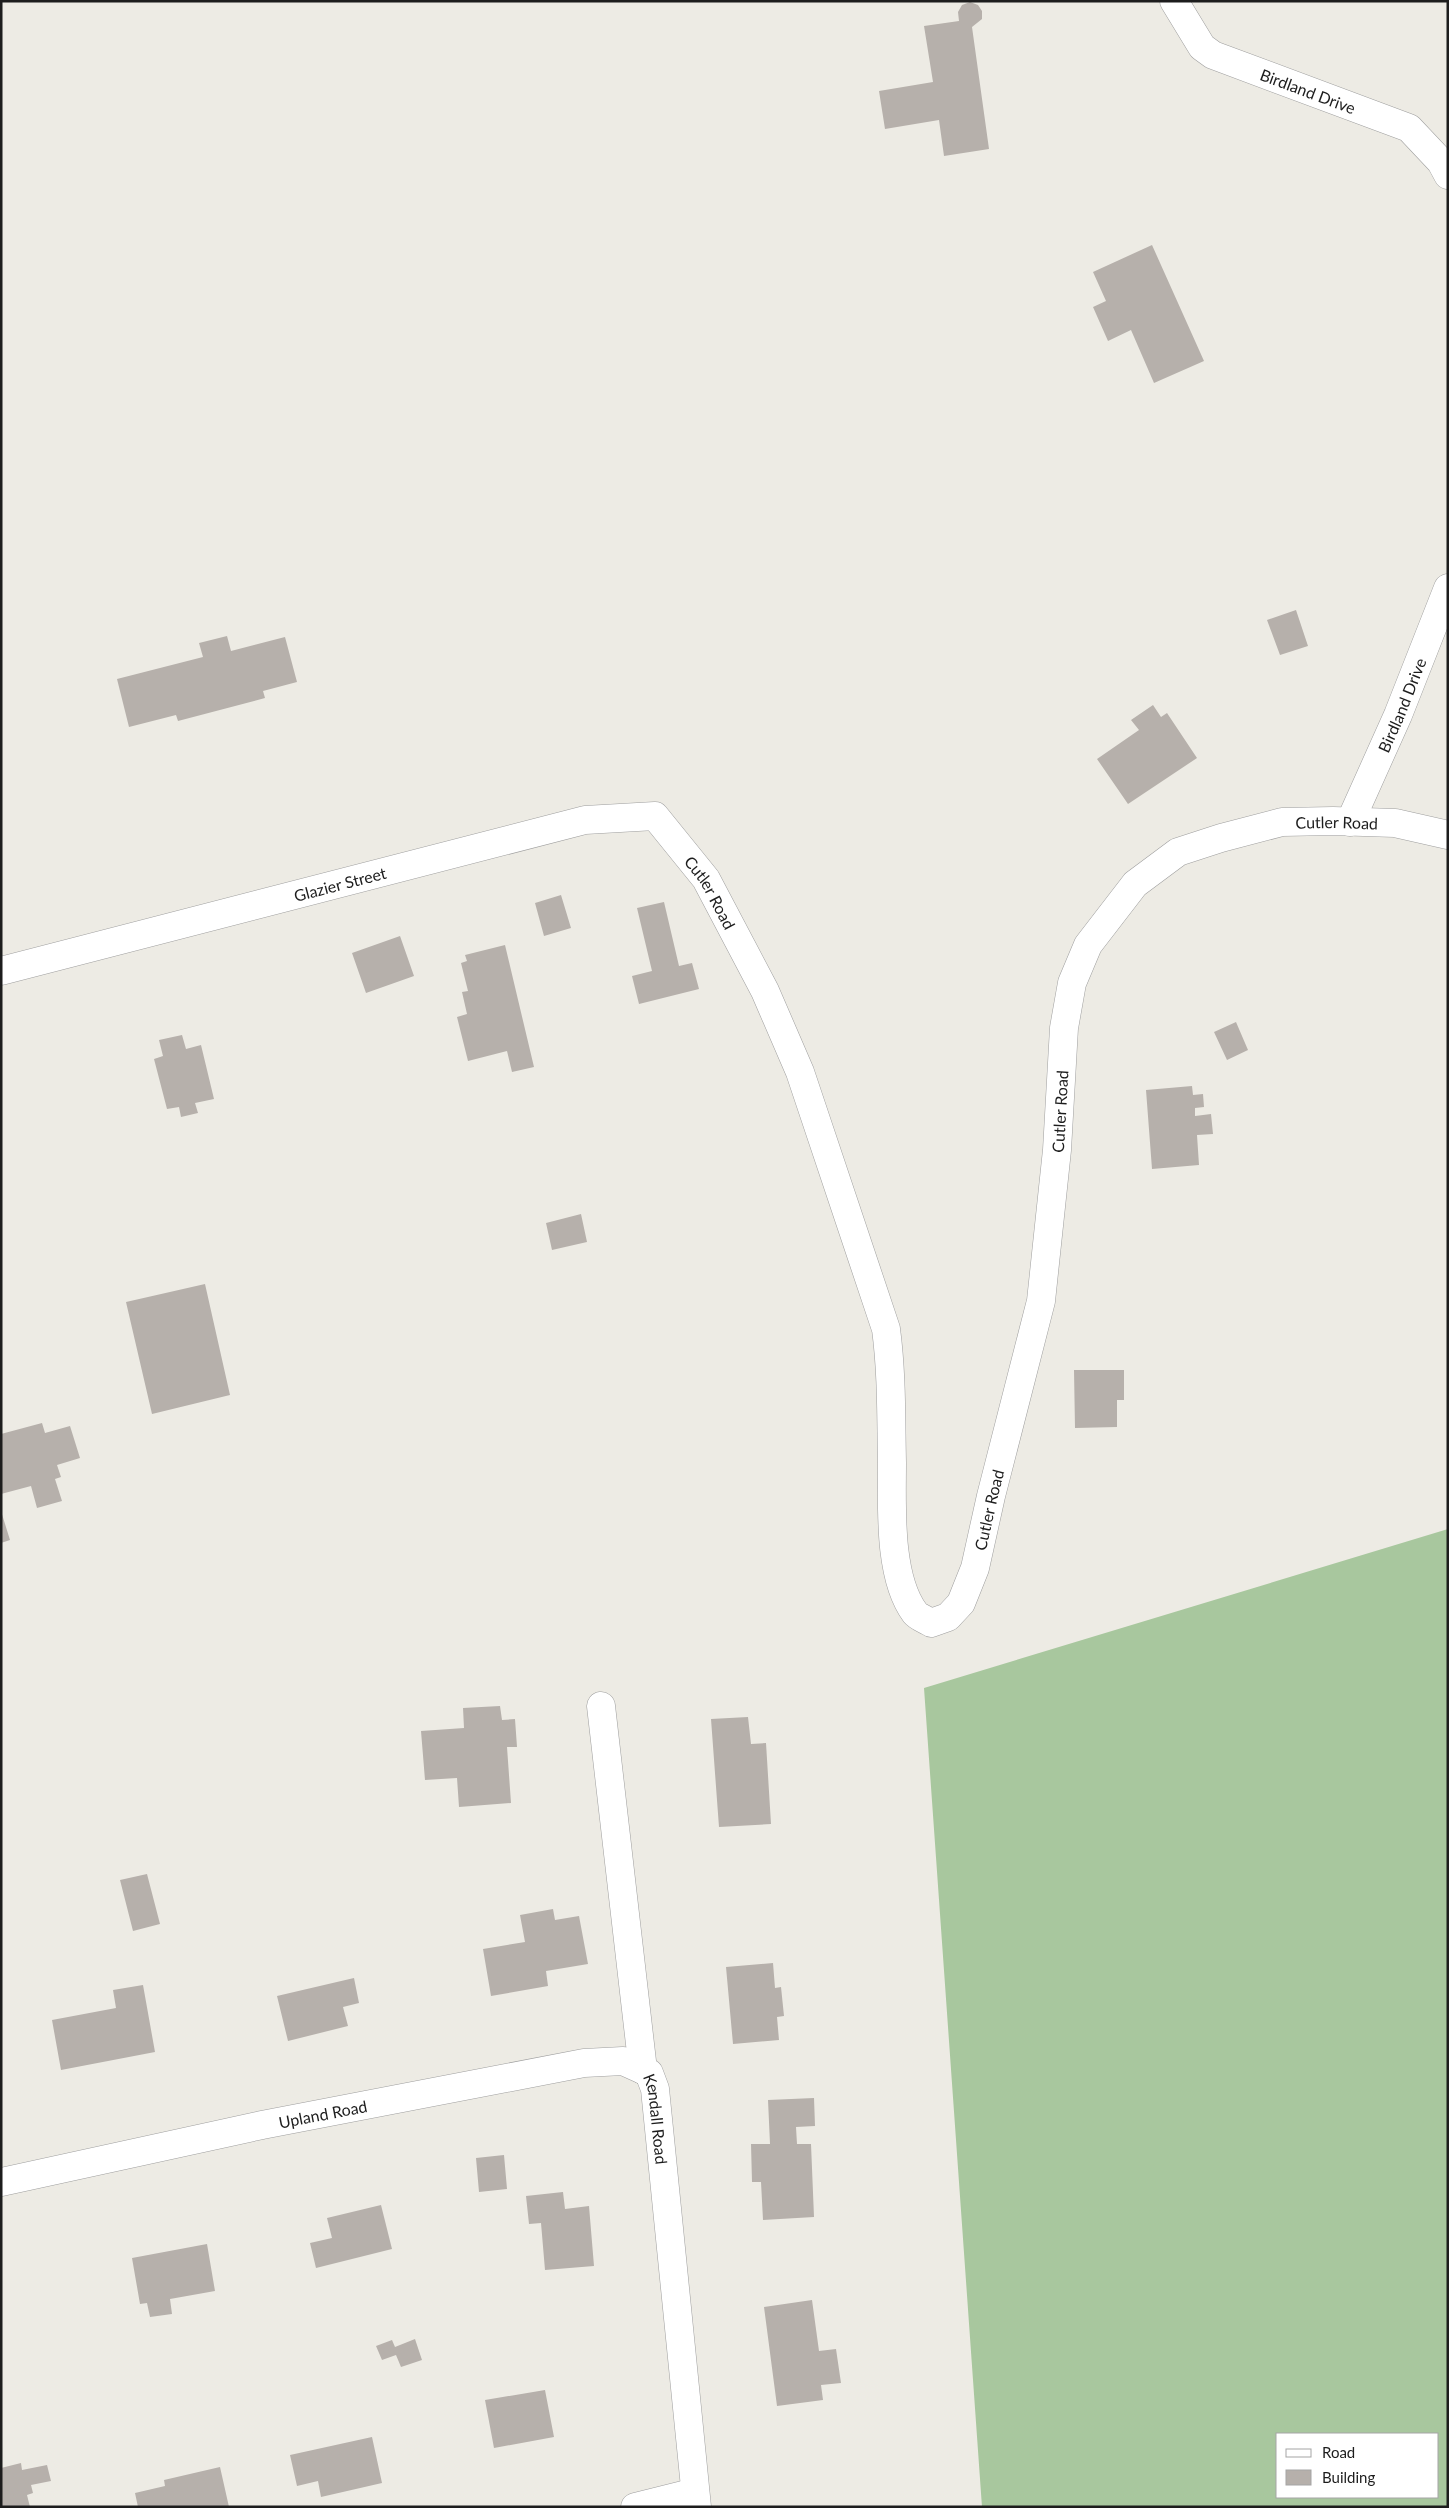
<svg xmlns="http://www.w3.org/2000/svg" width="1449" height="2508" viewBox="0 0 1449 2508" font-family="Lato,sans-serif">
<rect width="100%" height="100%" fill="#edebe4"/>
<path fill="#a8c79e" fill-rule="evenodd" d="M1448 1529V2507H982L924 1688ZM1278 2434H1438V2497H1278Z"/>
<path fill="#b6b0ab" d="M970 2 978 5 982 11V19L972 27 989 149 944 156 939 120 885 129 879 91 933 82 924 26 959 21 958 12 962 5Z
M1152 245 1204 361 1154 383 1131 330 1108 341 1093 307 1106 301 1093 272Z
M1296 610 1308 646 1280 655 1267 620Z
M227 636 231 651 285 637 297 682 263 691 265 698 178 721 176 715 129 727 117 679 203 657 199 643Z
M1153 705 1161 717 1167 713 1197 758 1128 804 1097 759 1139 730 1131 720Z
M561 895 571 928 544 936 535 903Z
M664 902 679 966 692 963 699 989 639 1004 632 976 652 971 637 908Z
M400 936 414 976 366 993 352 953Z
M505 945 534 1067 512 1072 507 1051 468 1061 457 1017 467 1014 462 992 468 991 461 963 467 961 465 955Z
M1236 1022 1248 1050 1227 1060 1214 1032Z
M182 1035 186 1049 201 1045 214 1099 195 1103 198 1113 181 1117 179 1107 167 1109 154 1059 163 1056 159 1040Z
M1192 1086 1193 1095 1203 1094 1204 1107 1195 1108V1116L1211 1114 1213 1134 1197 1135 1199 1165 1152 1169 1146 1090Z
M581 1214 587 1242 552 1250 546 1223Z
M205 1284 230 1395 152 1414 126 1302Z
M1074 1370H1124V1400H1117V1427L1075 1428Z
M42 1423 45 1433 70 1426 80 1458 57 1465 61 1477 55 1479 62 1501 37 1508 31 1486 1 1494V1434Z
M1 1511 10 1540 1 1543Z
M500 1706 502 1720 515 1719 517 1747H507L511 1803 459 1807 457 1778 425 1780 421 1731 464 1728 463 1708Z
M748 1717 751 1744 766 1743 771 1824 719 1827 711 1719Z
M147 1874 160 1924 133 1931 120 1880Z
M553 1909 555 1920 579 1916 588 1964 546 1971 548 1986 491 1996 483 1949 525 1942 520 1915Z
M773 1963 775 1988 781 1987 784 2016 777 2017 779 2040 733 2044 726 1967Z
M354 1978 359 2003 343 2007 348 2026 288 2041 277 1996Z
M143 1985 155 2052 61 2070 52 2020 116 2008 113 1990Z
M814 2098 815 2126 796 2127 797 2144H811L814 2217 763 2220 761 2182H752L751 2144H770L768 2100Z
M504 2155 507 2189 479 2192 476 2158Z
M563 2192 565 2209 589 2206 594 2266 545 2270 541 2223 529 2224 526 2196Z
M381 2205 392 2249 316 2268 310 2243 332 2238 327 2218Z
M207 2244 215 2291 170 2299 172 2314 150 2317 147 2303 140 2304 132 2258Z
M812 2300 819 2351 836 2349 841 2383 821 2385 823 2400 777 2406 764 2307Z
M415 2339 422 2360 401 2367 396 2355 382 2360 376 2346 392 2340 395 2347Z
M545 2390 554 2437 494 2448 485 2400Z
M372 2437 382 2483 321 2497 318 2481 297 2486 290 2455Z
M21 2463 22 2470 47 2465 51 2481 31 2485 33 2493 27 2495 30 2507H1V2468Z
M220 2467 229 2507H138L135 2493 165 2486 164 2480Z"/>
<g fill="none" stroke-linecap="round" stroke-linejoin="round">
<defs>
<g id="minor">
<path id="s1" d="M1174 1 1202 47 1213 55 1409 128 1441 162 1448 175"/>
<path id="s2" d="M1350 822 1398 715 1448 588"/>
<path id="s3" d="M1 971 585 820 655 816 706 879 765 991 800 1072 886 1329C892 1374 891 1418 892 1463 892 1506 888 1577 915 1613 918 1617 927 1620 931 1623L948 1617 961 1603 975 1568 991 1496 1041 1301 1057 1150 1064 1028 1072 983 1088 945 1135 884 1178 852 1221 838 1282 822 1333 821 1395 823 1448 835"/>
<path id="s4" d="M601 1706 643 2070 649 2073 655 2089 697 2507"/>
<path id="s5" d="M1 2182 262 2125 584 2063 623 2061 643 2070"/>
<path d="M635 2507 695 2492"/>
</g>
</defs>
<use href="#minor" stroke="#9e9e9e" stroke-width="29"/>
<use href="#minor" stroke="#fff" stroke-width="28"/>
</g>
<g text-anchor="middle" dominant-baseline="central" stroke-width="4.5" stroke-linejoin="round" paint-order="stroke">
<g font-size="16" fill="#1d1d1d" stroke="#fff">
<text stroke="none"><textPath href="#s1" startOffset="169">Birdland Drive</textPath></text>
<text stroke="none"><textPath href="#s2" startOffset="128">Birdland Drive</textPath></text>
<text stroke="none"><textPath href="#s3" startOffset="2552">Cutler Road</textPath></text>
<text stroke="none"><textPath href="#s3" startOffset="350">Glazier Street</textPath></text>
<text stroke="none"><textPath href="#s3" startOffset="768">Cutler Road</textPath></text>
<text stroke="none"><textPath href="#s3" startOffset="2088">Cutler Road</textPath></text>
<text stroke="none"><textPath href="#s3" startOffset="1682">Cutler Road</textPath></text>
<text stroke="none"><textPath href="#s5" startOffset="329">Upland Road</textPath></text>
<text stroke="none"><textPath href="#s4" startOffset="420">Kendall Road</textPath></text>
</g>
</g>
<rect width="1449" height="2508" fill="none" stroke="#1d1d1d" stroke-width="5"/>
<rect x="1276" y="2433" width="162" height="65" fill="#ffffff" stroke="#a5a5a5"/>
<rect x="1286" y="2449" width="25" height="8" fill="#ffffff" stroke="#a5a5a5"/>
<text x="1322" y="2458" font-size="15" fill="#1d1d1d">Road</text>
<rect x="1286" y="2470" width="25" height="15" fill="#b6b0ab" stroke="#a5a5a5"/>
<text x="1322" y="2483" font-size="15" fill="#1d1d1d">Building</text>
</svg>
